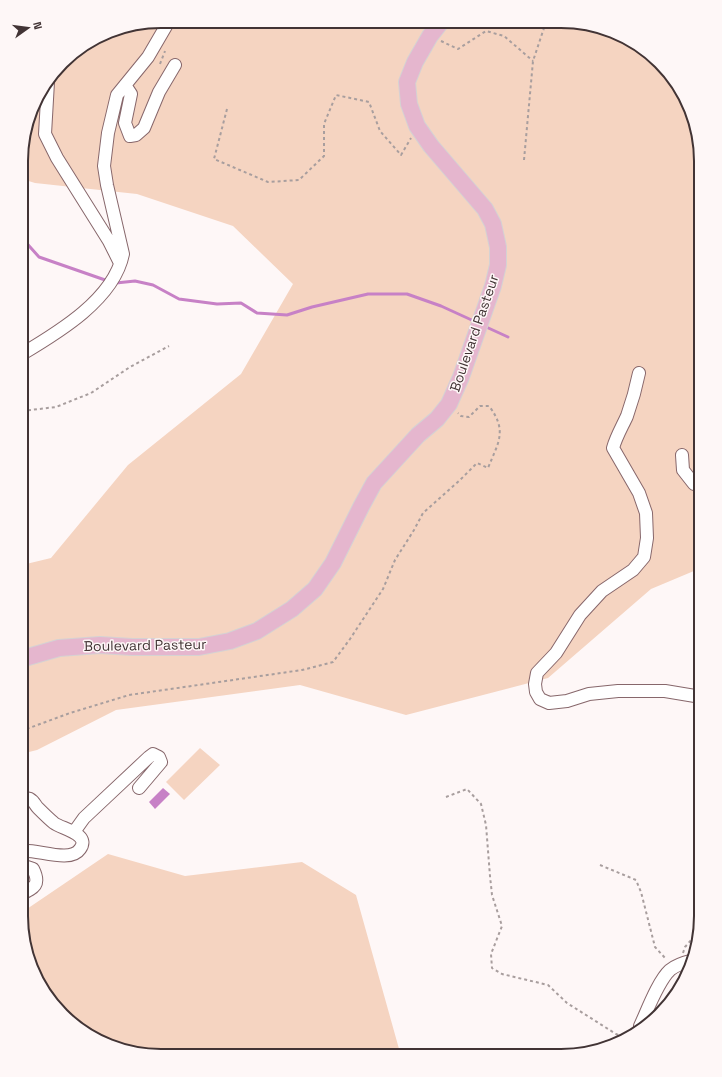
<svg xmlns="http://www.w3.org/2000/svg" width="722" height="1077" viewBox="0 0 722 1077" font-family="'Space Grotesk',sans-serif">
<rect width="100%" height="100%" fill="#fef7f7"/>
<path fill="#f5d4c1" d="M161 21 579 22 646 50 690 107 701 161V568L651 589 548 678 406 715 300 685 116 710 37 750 21 754 22 565 51 558 128 465 241 374 293 284 233 226 137 194 35 183 22 179V143L40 91 69 56 116 29Z
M200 748 220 765 184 800 166 782Z
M108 854 185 876 302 862 356 895 401 1056 143 1055 76 1027 32 970 21 913Z"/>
<path fill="#c781c6" d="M163 788 170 794 155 809 149 802Z"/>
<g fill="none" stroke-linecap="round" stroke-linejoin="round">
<path stroke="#c781c6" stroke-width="3" d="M22 238 39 257 108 281
M113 282 116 283 135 281 153 285 179 299 217 304 241 303 257 313 287 315 312 307 368 294H407L441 306 476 322
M484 326 508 337"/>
<defs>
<path id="minor" d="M48 82 45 134 57 158 109 241 120 263
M125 85 131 94 125 123 130 136 136 135 144 128 159 92 175 65
M22 354C59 332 114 299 123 254L107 185 104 166 108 133 117 95 148 57 169 21
M639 373C636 388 632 402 627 416 622 427 616 437 613 448L639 493 646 513 647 538 644 557 633 570 602 591 580 615 556 653 537 673 535 684 536 692 540 699 549 703 567 701 589 694 618 691H665L701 697
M682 455 683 470 694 484 701 485
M74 832 84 818 149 757 153 754 159 757 161 762 139 788
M21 851C35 848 70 864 80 849 91 834 62 829 54 823 49 819 43 813 38 808 35 805 34 801 30 799 27 798 24 798 21 799
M21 894C34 888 41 885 33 869L27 867 21 868
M640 1026C647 1011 658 981 670 970 677 964 686 962 694 960"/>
<path id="major" d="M21 659 59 648 100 645 132 647H199L230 641 257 631 292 609 315 589 333 563 362 505 374 483 418 435 437 419 449 404 461 377 493 286 498 265V247L493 224 485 209 431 146 417 126 409 104 407 82 415 62 430 36 441 22"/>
</defs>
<use href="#minor" stroke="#87676b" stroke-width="14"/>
<use href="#major" stroke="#d5d2d3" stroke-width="18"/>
<path stroke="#a89e9e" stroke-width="2" stroke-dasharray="3 3" stroke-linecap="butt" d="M441 41 458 49 486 31 504 36 533 61
M160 64 165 51
M227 109 214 159 268 182 299 180 324 156V124L336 95 369 102 380 131 401 155 411 138
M524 160 533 61 546 22
M22 411 56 407 91 393 130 367 169 346
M21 731 70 713 129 695 302 670 333 662 350 639 383 589 395 560 414 530 423 513 459 481 477 463 488 468C498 443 508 431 489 406H480L469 417 461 416 458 413
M446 797 467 789 481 804 486 825 490 876 492 895 502 926 491 954 492 968 502 974 548 985 567 1003 616 1034 625 1038
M600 865 636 880 641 892 655 947 666 959
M683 953 685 947 700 930"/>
<use href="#minor" stroke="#fff" stroke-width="12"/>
<use href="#major" stroke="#e5b6ce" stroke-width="16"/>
</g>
<g text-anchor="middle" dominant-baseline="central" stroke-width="3" stroke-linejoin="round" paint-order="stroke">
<g font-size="14" fill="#423435" stroke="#fef7f7">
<text transform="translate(474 333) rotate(-71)">Boulevard Pasteur</text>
<text transform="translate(145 645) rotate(-1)">Boulevard Pasteur</text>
</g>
</g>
<path d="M0 0H722V1077H0ZM161 28H561A133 133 0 0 1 694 161V916A133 133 0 0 1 561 1049H161A133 133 0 0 1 28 916V161A133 133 0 0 1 161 28Z" fill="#fef7f7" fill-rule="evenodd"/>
<path fill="none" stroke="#423435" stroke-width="2" d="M161 28H561A133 133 0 0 1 694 161V916A133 133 0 0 1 561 1049H161A133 133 0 0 1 28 916V161A133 133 0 0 1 161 28Z"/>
<g transform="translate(28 28) rotate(76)" stroke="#fef7f7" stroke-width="3" paint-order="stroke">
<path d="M0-3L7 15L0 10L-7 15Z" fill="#423435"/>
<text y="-6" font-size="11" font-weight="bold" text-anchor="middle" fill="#423435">N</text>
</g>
</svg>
